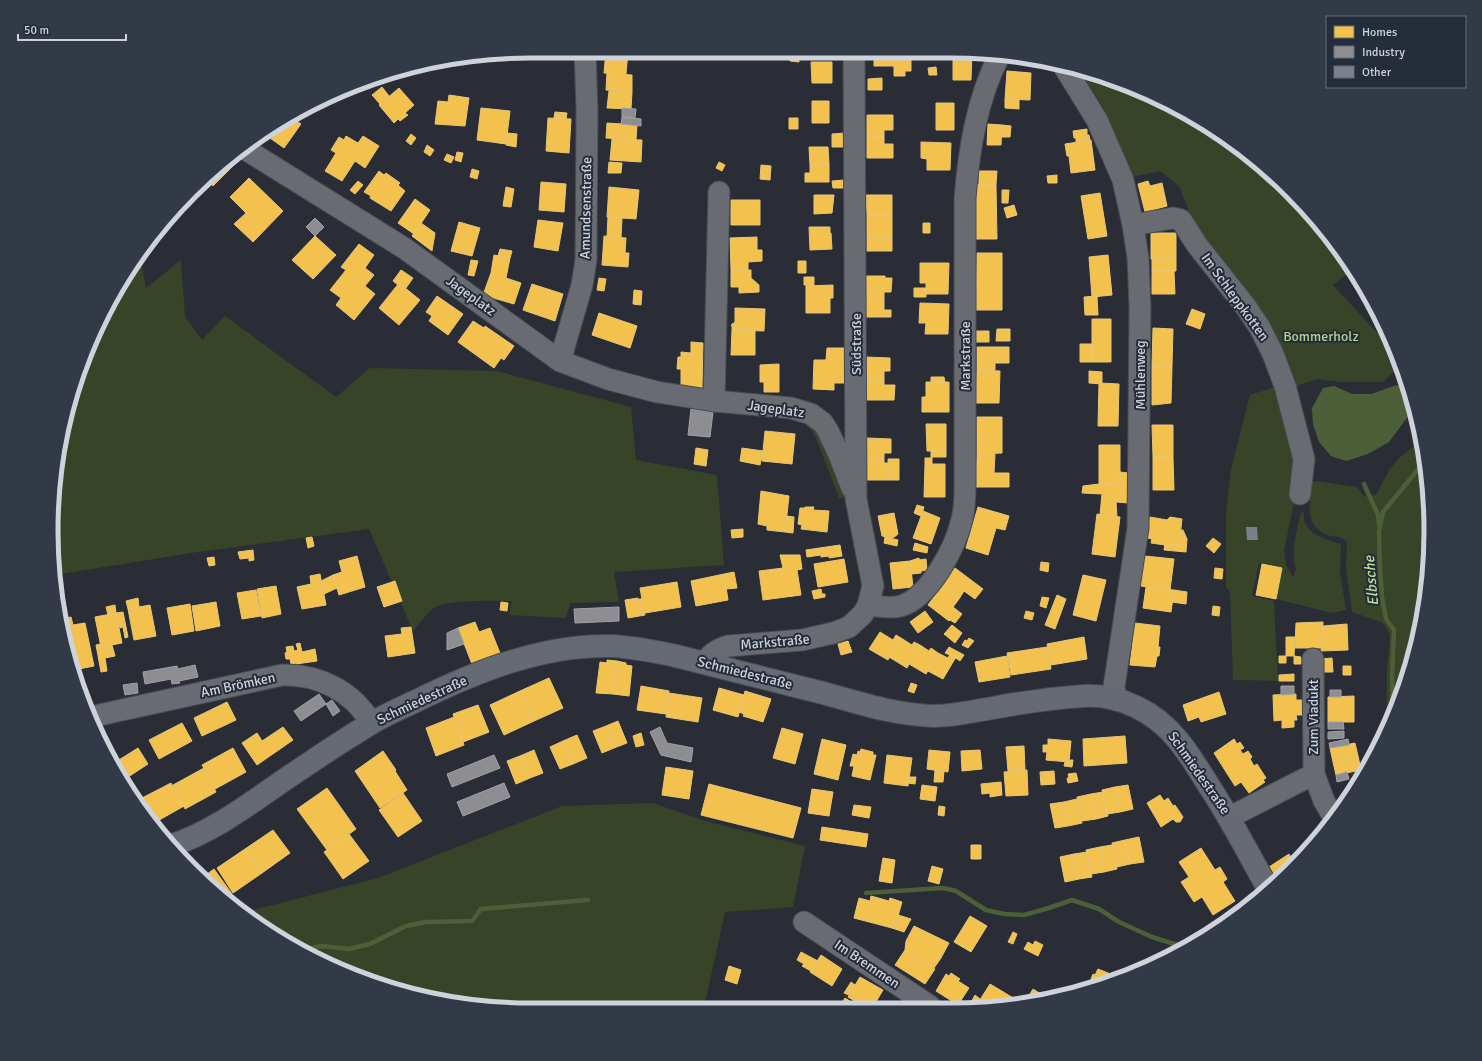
<svg xmlns="http://www.w3.org/2000/svg" width="1482" height="1061" viewBox="0 0 1482 1061" font-family="Signika,sans-serif">
<rect width="100%" height="100%" fill="#2a2d35"/>
<path fill="#374427" d="M1079 69 1106 77 1191 115 1244 150 1312 214 1367 291 1370 299 1347 274 1333 285 1394 351 1401 365 1383 382H1342L1318 379 1299 385 1295 393 1201 241 1179 186 1160 171 1131 177 1117 138 1103 107Z
M140 256 146 288 181 260 185 316 202 340 225 316 336 397 370 368 497 371 631 407 636 460 717 475 724 565 614 572 619 602 570 603 566 618 509 615 512 601C494 601 449 599 434 608 428 612 419 624 413 631L369 529 191 553 55 575V468L88 347 115 291Z
M1281 385 1296 449 1295 497 1284 551 1286 565 1293 577 1296 569C1290 551 1297 530 1301 512L1304 513C1302 534 1326 539 1341 544L1340 573 1346 610 1332 613 1276 599 1282 568 1259 563 1252 596 1274 601 1278 681 1233 680 1230 592 1226 587V513L1231 469 1250 395Z
M806 419 824 440 847 498H839L816 438 812 431 801 420Z
M1421 441 1427 468 1430 562 1415 654 1386 731 1387 672 1390 635 1383 623 1352 612 1346 569 1347 542C1342 536 1334 537 1327 535 1304 526 1310 502 1311 482L1317 481 1357 487 1364 496 1376 495 1389 470 1399 458Z
M653 803 705 821 805 846 793 907 725 912 704 1008 499 1009 407 994 319 961 241 913 378 878 562 806Z"/>
<path fill="#4d5f39" d="M1397 385 1406 388 1409 391 1412 411 1389 442 1368 454 1346 461 1331 456 1319 442 1313 424 1312 408 1323 388 1334 386 1352 394H1371Z"/>
<path fill="#f2c14e" stroke="#e7c678" d="M606 51H628L626 74 604 73Z
M790 51H799V62L790 61Z
M874 51 911 52V71H905V76H894V66H874Z
M953 51 972 53 971 80H953Z
M811 62H832V83H812Z
M936 67 937 75H929L928 68Z
M1007 71 1031 73 1030 100 1005 99Z
M607 73 632 75V92L606 90Z
M882 78V90H868V79Z
M382 87 389 96 380 104 372 95Z
M399 88 414 105 405 113 408 115 400 121 398 119 394 123 379 105Z
M609 91 632 92 631 109 607 108Z
M449 95 469 98 465 126 435 124 438 101 448 102Z
M1005 99 1019 100V109L1005 108Z
M812 101H829V123H812Z
M936 103H954V130H936Z
M481 108 510 111 506 144 477 140Z
M555 112 567 113 566 119 554 118Z
M867 115H893V130H884V137H867Z
M291 117 301 124 284 148 263 133Z
M548 118 571 119 569 153 546 151Z
M789 118H798V129H789Z
M607 123 637 125 636 140 606 138Z
M988 124 1002 125 1001 145H987Z
M1002 125 1011 126 1010 137H1002Z
M1087 129V135H1089L1090 140 1076 142V138H1074L1073 131Z
M507 133 517 134 516 147 506 145Z
M845 133V147H832V134Z
M411 134 416 138 411 145 406 141Z
M346 136 358 143 363 136 379 146 365 168 355 161 342 181 325 171 336 153 331 150 339 137 344 140Z
M867 137H884V144H893V158H867Z
M612 139 642 140 641 162 610 160Z
M1091 140 1095 170 1071 173 1069 156H1067L1065 144Z
M921 142 951 143 950 170H927V159L921 158Z
M427 145 434 150 430 156 424 152Z
M809 147H828L829 164 810 165Z
M457 152 463 153 461 162 455 160Z
M447 154 454 157 451 163 444 160Z
M234 158 235 159 230 164 232 167 213 186 208 181Z
M609 162 622 163 621 173H608Z
M719 162 725 165 722 171 716 168Z
M829 164V182H805V173H810V165Z
M761 165 771 166 770 180 760 179Z
M472 169 479 171 477 179 470 177Z
M379 171 384 175 386 173 400 183 398 185 405 191 391 211 370 198 371 196 364 192Z
M979 171H997L996 185H979Z
M1057 175V183H1048L1047 176Z
M249 178 283 211 253 242 234 224 246 213 230 197Z
M844 180V188H833L832 181Z
M208 181 210 183 185 209 181 205Z
M358 181 363 185 355 194 350 190Z
M1148 181 1150 186 1162 183 1167 206 1145 212 1138 184Z
M541 182 566 184 564 212 539 210Z
M976 184 996 185 997 239H975Z
M506 187 514 189 511 207 503 206Z
M609 187 639 190 636 219 607 217Z
M1002 190H1009L1008 203H1002Z
M1100 193 1107 236 1088 239 1081 196Z
M814 195H834L832 213 814 214Z
M866 195H892V215H867Z
M415 199 430 210 414 234 398 223Z
M731 200H760V225H731Z
M1014 205 1017 215 1007 218 1004 208Z
M867 215H892V238H867Z
M608 217 622 218 621 238 607 237Z
M538 220 563 223 558 251 534 247Z
M459 222 480 228 472 256 451 251Z
M421 223 435 233 432 251 412 236Z
M923 223H930V233H923Z
M809 227H830V233H831L832 249 810 250Z
M1151 233H1176V259H1151Z
M315 236 336 255 313 279 292 260Z
M604 236 626 238 625 253H629L628 267 602 265Z
M757 237V250H762V261L748 262V270H731L730 238Z
M867 238H892V251H867Z
M359 244 374 255 365 268 374 275 365 286 375 294 354 320 336 305 341 298 330 290 346 270 341 267Z
M500 249 512 251 510 258 498 256Z
M977 253H1002V310H976Z
M494 255 510 258 506 278 521 283 514 304 483 295 491 273Z
M1108 255 1112 295 1092 297 1089 257Z
M1152 259H1176V271H1152Z
M471 260 478 261 474 276 468 275Z
M798 261H806V273H798Z
M920 263H949L948 294H926V283H920Z
M401 270 413 278 406 288 399 283 398 285 393 281Z
M731 270H751V278L759 285V292L739 293V287H731Z
M1152 271H1174L1175 294H1152Z
M866 276H885V278H892L891 292H884V317H866Z
M804 277H814V286L804 285Z
M599 278 606 279 604 291 597 290Z
M399 283 420 300 399 325 379 308Z
M532 284 563 294 555 321 523 310Z
M833 285V298H830V313H806V286Z
M914 288H926V297H914Z
M634 290 642 291 641 305 633 304Z
M437 296 463 314 448 335 429 321 432 316 426 312Z
M1097 296 1098 315H1085L1084 297Z
M920 303 949 304 948 334H925L926 323H919Z
M735 308 765 309 764 331 732 330V326L731 325 735 322Z
M1192 309 1205 314 1200 329 1186 324Z
M884 310H891V317H884Z
M599 313 637 326 630 348 592 335Z
M1092 319H1111V362H1092Z
M473 321 484 328 485 326 514 346 504 360 501 358 494 368 458 342Z
M1153 328 1173 329 1172 366H1152Z
M997 329H1010V341H996Z
M732 330 755 331V355H731Z
M976 331H989V342H976Z
M691 342 703 343 702 390H681V369H677L678 357H681V352L691 353Z
M1080 344H1092V362H1080Z
M977 347H1009V363H995V370H977Z
M827 348H845L844 383H834V390L813 389 814 360H826Z
M866 357 890 358V371H884V381L866 380Z
M779 364V392H764V382H760V365Z
M1152 366H1172L1171 403 1152 405Z
M977 370 1000 371 999 403H976Z
M1089 371 1102 372V384L1089 383Z
M931 377H944L945 383 931 382Z
M866 380 884 381V385H895L894 400H866Z
M926 382H949V412H922V397H926Z
M1099 383 1119 384 1118 426H1098Z
M977 417H1002V453L977 454Z
M926 424H946V451H927Z
M1152 425H1173V457H1153Z
M765 431 795 434 792 464 762 461Z
M867 438 891 439V453H884V461H866Z
M1099 445H1120V484H1099Z
M696 448 708 450 706 466 694 464Z
M742 448 763 451 760 465 740 461Z
M931 451H946V457H932V464H925V458H931Z
M977 454H995L994 473H1009V487H976Z
M1153 457H1173L1174 490H1153Z
M888 459H899V480H891V466H884V463H888Z
M866 461H884V466H891V480H866Z
M925 464H945V497H924Z
M1120 472 1128 473V503L1116 502 1117 517 1100 515 1102 494 1082 493 1083 486 1099 484H1120Z
M761 491 789 496 785 532 767 530V526L758 524Z
M917 505 924 507 921 516 914 513Z
M805 507H814L813 510 829 511 827 532 801 529 802 525 798 524 800 508H805Z
M978 507 1009 516 1005 530 996 528 988 555 966 548Z
M923 511 940 518 931 544 913 538Z
M894 513 898 534 893 538 882 536 878 516Z
M1097 514 1120 517 1115 557 1092 554Z
M787 516 794 517 793 533 785 532Z
M1150 517 1167 520 1170 517 1182 519 1179 545 1165 543V545L1151 543 1152 539 1147 538Z
M743 529V537L732 538 731 530Z
M1181 530H1183L1187 539 1186 552 1164 550 1165 543 1179 545Z
M312 537 314 546 308 548 306 538Z
M885 537 898 540 897 546 884 543Z
M1213 538 1221 544 1214 553 1206 546Z
M915 543 928 547 927 553 913 550Z
M840 545 842 556 829 558V556L821 557V555L807 557 806 550Z
M253 550 254 560 249 561V558L240 559 238 552Z
M780 555H800L802 569 797 570 801 595 763 600 759 571 783 568Z
M357 556 365 587 339 595 333 575 342 572 339 561Z
M1145 556 1174 559 1170 590 1141 586Z
M214 557 215 565 209 566 207 558Z
M919 558V560L926 559 927 570 921 571V573L912 574 910 561Z
M844 559 848 582 818 587 814 564Z
M910 561 913 587 893 589 890 563Z
M1041 562 1049 563 1048 572 1040 570Z
M1262 564 1282 568 1276 599 1256 595Z
M955 568 983 589 975 599 964 591 959 599 942 586Z
M1215 568 1223 569 1222 579 1214 578Z
M734 572 737 588 726 589 724 574Z
M320 574 326 605 302 609 297 587 311 584 310 576Z
M724 574 728 600 696 606 691 581Z
M333 575 337 588 324 594 321 581Z
M1083 575 1106 580 1096 621 1073 615Z
M395 581 402 601 384 607 377 587Z
M677 582 681 607 645 613 644 612 641 613 639 599H642L640 588Z
M276 586 281 614 262 618 257 589Z
M942 586 959 599 953 607 962 614 955 623 950 620 949 621 928 605Z
M1146 587 1174 590 1171 612 1143 608Z
M821 589 822 594H825V597L814 599 812 591Z
M256 590 261 616 242 619 237 593Z
M1174 590 1187 592 1186 604 1172 602Z
M1057 595 1066 599 1055 629 1045 625Z
M1042 597 1049 598 1046 608 1040 606Z
M138 598 139 607 128 609 126 601Z
M638 598 641 613 644 612 645 615 628 618 625 600Z
M216 602 220 626 196 631 192 606Z
M501 602 508 603 507 611 500 610Z
M190 604 194 631 172 635 167 608Z
M115 605 116 613 108 615 106 607Z
M150 605 156 636 134 640 128 609Z
M1213 606 1220 607 1219 616 1212 615Z
M925 611 933 622 918 633 910 622Z
M1026 611 1034 613 1032 620 1024 618Z
M123 612 128 637 125 638 123 627 120 628 116 613Z
M116 613 122 643 101 647 95 617Z
M71 617 73 625 85 623 94 666 79 669 76 653 69 654 61 619Z
M475 622 479 632 490 628 500 653 472 664 458 628Z
M1323 622 1322 648H1295L1296 623Z
M1135 623 1160 626 1158 647H1160L1159 656H1157L1155 667 1130 665Z
M1347 624 1348 650 1321 651 1323 626Z
M952 625 962 633 955 643 944 634Z
M411 627 415 653 388 657 385 636 402 634 401 628Z
M880 632 893 640 896 635 901 638 888 660 869 649Z
M1084 637 1087 659 1051 665 1047 644Z
M1286 637H1295L1294 656H1286Z
M901 638 912 645 914 642 920 645 907 668 889 657Z
M969 638 974 641 968 648 962 645 965 640 967 641Z
M848 641 852 652 841 655 838 644Z
M300 643 302 652 315 649 317 661 296 664V663L291 664 290 659H286L285 653 287 652 286 647 293 646 294 651 298 650 296 644Z
M100 644 101 647 112 645 115 656 105 658 107 671 101 672 96 645Z
M920 645 929 651 931 648 938 653 926 674 909 664Z
M949 647 964 655 960 661 950 654V655L945 653Z
M1047 647 1051 669 1011 675 1007 653Z
M938 653 948 658 950 654 956 657 943 679 928 671Z
M1007 656 1010 677 979 682 975 662Z
M1279 656H1286V663H1279Z
M1294 656 1301 657V664H1294Z
M1332 658 1333 672H1320V659Z
M607 660 617 661 613 694 596 693 600 662 607 663Z
M617 661 626 663V665L632 666 629 696 613 694Z
M1343 666H1351V675H1343Z
M1294 674V681H1279V675Z
M549 678 563 708 534 721 520 691Z
M911 683 917 685 914 693 908 691Z
M641 686 669 691 666 714 637 710Z
M719 688 744 695 738 717 713 710Z
M520 691 534 721 504 735 490 705Z
M745 691 771 699 763 722 743 716 744 714 739 712Z
M1219 692 1226 714 1201 722 1199 717 1188 721 1183 705Z
M669 693 702 698 698 722 666 717Z
M1296 694V700H1306V715H1296L1297 720H1294V727L1282 728V720L1274 721 1273 695Z
M1354 696V722H1328V697Z
M227 702 236 720 202 736 194 718Z
M478 705 489 732 463 742 453 714Z
M454 717 464 745 436 756 426 728Z
M618 721 627 743 614 748 606 726Z
M182 723 192 741 159 759 149 740Z
M606 726 614 748 602 753 593 731Z
M283 727 293 740 257 765 242 743 257 733 262 741Z
M782 728 803 734 795 764 773 758Z
M641 733 644 745 636 747 633 736Z
M577 735 587 758 573 764 563 741Z
M1125 736 1127 763 1084 766 1083 739Z
M822 739 846 745 838 780 814 774Z
M1048 739 1071 741 1069 762 1046 760 1047 752H1043V745H1048Z
M1234 739 1237 744 1240 742 1244 748 1240 750 1243 754 1248 751 1252 757 1250 759 1254 766 1257 764 1266 778 1263 780 1265 782 1249 793 1241 782 1235 786 1214 753Z
M563 741 573 764 560 769 550 747Z
M1355 743 1358 756 1333 762 1330 748Z
M1024 746 1025 770 1008 771 1006 747Z
M138 748 148 764 125 779 114 763Z
M233 748 246 772 215 789 202 765Z
M861 749 873 752V755H876L870 780 852 776 854 766H850L853 754 857 755 858 751 860 752Z
M534 750 543 773 530 778 520 756Z
M929 750 950 752 948 772 927 769Z
M980 750 982 769 962 771 961 751Z
M383 751 396 770 395 771 407 790 380 808 355 771Z
M887 755 912 758 908 786 884 783Z
M520 756 530 778 516 784 507 761Z
M1358 756 1361 770 1336 775 1333 762Z
M1070 760H1073L1072 767 1064 766 1065 762H1069Z
M666 767 693 771 689 799 662 795Z
M204 768 216 792 185 809 173 785Z
M935 770 944 771 943 782H934Z
M1027 770 1028 795 1006 796 1004 772Z
M1054 771 1055 784 1041 785 1040 772Z
M1076 773 1078 781 1068 783 1067 778H1069L1068 774Z
M909 777H916L915 784 908 783Z
M1001 782 1002 795 990 797V793L982 794 981 784Z
M171 783 184 806 154 823 140 799Z
M709 784 801 808 793 838 701 815Z
M922 785 937 787 935 801 920 799Z
M1128 785 1133 809 1120 812 1115 787Z
M1115 787 1120 812 1107 814 1102 790Z
M327 788 356 829 327 850 297 809Z
M812 789 833 792 829 816 808 813Z
M1103 792 1108 816 1096 819 1091 794Z
M403 793 422 821 398 837 379 810Z
M1091 794 1096 819 1082 821 1077 797Z
M1160 795 1164 801 1168 798 1173 806 1175 805 1183 817 1180 822H1176L1173 819 1161 827 1147 803Z
M1077 799 1082 823 1068 826 1064 802Z
M1064 802 1068 826 1055 828 1050 804Z
M854 805 871 807 869 818 852 815Z
M939 806 945 807 944 816 938 815Z
M822 827 868 834 866 847 820 840Z
M273 830 290 853 262 873 245 849Z
M349 834 369 861 343 879 324 852Z
M1139 837 1144 862 1130 864 1125 840Z
M1125 840 1130 864 1117 867 1112 843Z
M971 845H981V859H971Z
M1112 845 1117 869 1104 872 1100 847Z
M1100 847 1104 872 1091 874 1086 850Z
M1201 848 1215 870 1220 867 1227 879 1223 882 1235 901 1213 915 1202 897 1194 902 1181 882 1189 877 1179 862Z
M245 849 262 873 233 893 217 868Z
M1087 852 1092 877 1079 879 1074 854Z
M1074 854 1079 879 1065 882 1060 857Z
M1289 854 1294 862 1278 880 1269 867Z
M883 858 895 860 892 883 879 881Z
M932 866 943 869 939 884 928 881Z
M214 869 232 894 226 899 203 877Z
M871 896 889 901 890 898 902 902 896 923H893L892 928 854 918 859 898 870 901Z
M898 915 911 919 904 932 892 928 893 923H896Z
M970 916 987 926 971 952 954 942Z
M914 926 949 943 941 958 934 968 905 950 906 941Z
M1013 932 1017 934 1013 944 1008 942Z
M1035 941 1043 945 1038 956 1024 949 1028 942 1033 945Z
M905 950 935 969 925 984 895 965Z
M801 952 818 961 811 971 802 966 804 964 797 960Z
M821 955 842 969 832 986 810 972Z
M729 966 741 970 737 984 725 980Z
M1098 969 1113 975 1110 981 1098 985 1090 982 1093 974 1095 975Z
M951 973 960 979 958 981 969 988 958 1005 936 991 946 974 949 976Z
M860 977 883 990 873 1007H865L848 997Z
M851 982 855 985 849 995 844 993Z
M990 984 1015 999 1011 1006H976Z
M1033 989 1041 994 1039 997 1044 1000 1046 995 1052 998 1024 1004Z
M975 995 980 999 976 1006H969Z
M845 998 853 1003 851 1007H839Z"/>
<path fill="#8d8d92" stroke="#a0a2a8" d="M622 108 636 109 635 118 622 117Z
M622 117 641 119V126L621 124Z
M315 218 324 227 315 236 306 227Z
M691 409 713 412 710 437 688 435Z
M619 607V621L575 623 574 609Z
M458 628 464 644 447 650V633Z
M195 665 198 677 179 681 180 683 172 684 171 679 145 684 143 672 177 666 178 669Z
M137 683 138 693 125 695 123 685Z
M1281 686H1294V694L1281 695Z
M1330 690H1341V697H1330Z
M319 694 326 704 301 721 294 711Z
M332 700 340 711 333 716 326 704Z
M1328 722H1343L1344 729H1328Z
M660 727 667 743 693 748 691 762 661 755 650 732Z
M1344 731V738L1328 739V732Z
M1348 739 1349 745 1330 748 1329 743Z
M494 755 500 768 452 787 447 774Z
M1347 772 1349 779 1337 782 1336 775Z
M504 783 510 797 463 816 457 802Z"/>
<g fill="none" stroke-linecap="round" stroke-linejoin="round">
<path stroke="#4d5f39" stroke-width="4.5" d="M1364 484 1378 515 1379 525
M1393 713 1392 676 1394 630 1386 619 1382 597 1380 569 1379 532 1383 512 1425 461
M866 893 943 888 956 891 986 910 1004 914 1024 915 1049 908 1072 900 1099 909 1119 922 1152 937 1184 947
M302 950 322 946 349 949 370 944 406 926 426 922 472 921 481 909 588 900"/>
</g>
<path fill="#797f8b" d="M1246 527H1257L1258 540H1247Z"/>
<g fill="none" stroke-linecap="round" stroke-linejoin="round">
<defs>
<path id="minor" d="M1063 65 1097 120 1123 180 1133 225 1138 258 1140 307 1138 528 1114 687 1116 700
M245 149 404 248 560 361 608 379 657 392 714 401 791 408 811 414 823 423 828 431 838 452 852 488
M1133 225 1173 218 1181 220 1197 245 1246 307 1260 328 1273 354 1285 386 1304 459 1300 494
M560 361 582 285 586 260 587 110 585 51
M714 401 719 192
M868 605C878 606 891 609 901 606 930 597 956 546 962 519 965 507 965 497 965 485V198C969 149 977 99 999 56
M1313 659 1314 774 1324 801 1334 818
M705 663C710 653 718 649 728 646L802 640 833 633 849 627 863 614 868 605 873 586 856 499 854 51
M90 717 282 675C318 674 353 691 371 723
M1230 817 1314 774
M804 922 930 1006"/>
<path id="major" d="M170 846C219 830 259 796 302 768 324 753 347 738 370 724 385 715 401 708 416 701 477 671 544 644 612 646 632 647 652 651 672 655 722 668 773 680 823 693 860 703 895 715 934 716 954 716 973 711 993 708 1023 702 1054 698 1084 696 1120 694 1155 712 1177 739 1189 753 1199 770 1209 786 1231 819 1249 855 1269 890"/>
</defs>
<use href="#minor" stroke="#484b52" stroke-width="23"/>
<use href="#major" stroke="#484b52" stroke-width="24"/>
<use href="#minor" stroke="#686b71" stroke-width="21"/>
<use href="#major" stroke="#666a74" stroke-width="22"/>
</g>
<g text-anchor="middle" dominant-baseline="central" stroke-width="4" stroke-linejoin="round" paint-order="stroke">
<g font-size="14" fill="#cdd2db" stroke="#252c3a">
<text transform="translate(586 208) rotate(-89)">Amundsenstraße</text>
<text transform="translate(471 296) rotate(36)">Jageplatz</text>
<text transform="translate(1235 297) rotate(54)">Im Schleppkotten</text>
<text transform="translate(856 344) rotate(-90)">Südstraße</text>
<text transform="translate(965 356) rotate(-90)">Markstraße</text>
<text transform="translate(1140 375) rotate(-90)">Mühlenweg</text>
<text transform="translate(776 409) rotate(8)">Jageplatz</text>
<text transform="translate(775 642) rotate(-5)">Markstraße</text>
<text transform="translate(745 673) rotate(14)">Schmiedestraße</text>
<text transform="translate(238 685) rotate(-12)">Am Brömken</text>
<text transform="translate(422 700) rotate(-25)">Schmiedestraße</text>
<text transform="translate(1313 717) rotate(-90)">Zum Viadukt</text>
<text transform="translate(1199 773) rotate(55)">Schmiedestraße</text>
<text transform="translate(867 964) rotate(34)">Im Bremmen</text>
</g>
<g font-size="14" fill="#b3d38d" stroke="#252c3a">
<text x="1321" y="336">Bommerholz</text>
</g>
<g font-size="15" font-style="italic" fill="#bfdf99" stroke="#252c3a">
<text transform="translate(1371 581) rotate(-95)">Elbsche</text>
</g>
</g>
<path d="M0 0H1482V1061H0ZM530 58H952A472 472 0 0 1 1424 530V531A472 472 0 0 1 952 1003H530A472 472 0 0 1 58 531V530A472 472 0 0 1 530 58Z" fill="#323947" fill-rule="evenodd"/>
<path fill="none" stroke="#cdd2db" stroke-width="5" d="M530 58H952A472 472 0 0 1 1424 530V531A472 472 0 0 1 952 1003H530A472 472 0 0 1 58 531V530A472 472 0 0 1 530 58Z"/>
<rect x="1326" y="16" width="140" height="72" fill="#252c3a" stroke="#686e7a"/>
<rect x="1334" y="26" width="20" height="12" fill="#f2c14e" stroke="#686e7a"/>
<text x="1362" y="36" font-size="12" fill="#cdd2db">Homes</text>
<rect x="1334" y="46" width="20" height="12" fill="#8d8d92" stroke="#686e7a"/>
<text x="1362" y="56" font-size="12" fill="#cdd2db">Industry</text>
<rect x="1334" y="66" width="20" height="12" fill="#797f8b" stroke="#686e7a"/>
<text x="1362" y="76" font-size="12" fill="#cdd2db">Other</text>
<path d="M18 34v6h108v-6" fill="none" stroke="#cdd2db" stroke-width="2"/>
<text x="24" y="34" font-size="12" fill="#cdd2db" stroke="#252c3a" stroke-width="3" paint-order="stroke">50 m</text>
</svg>
